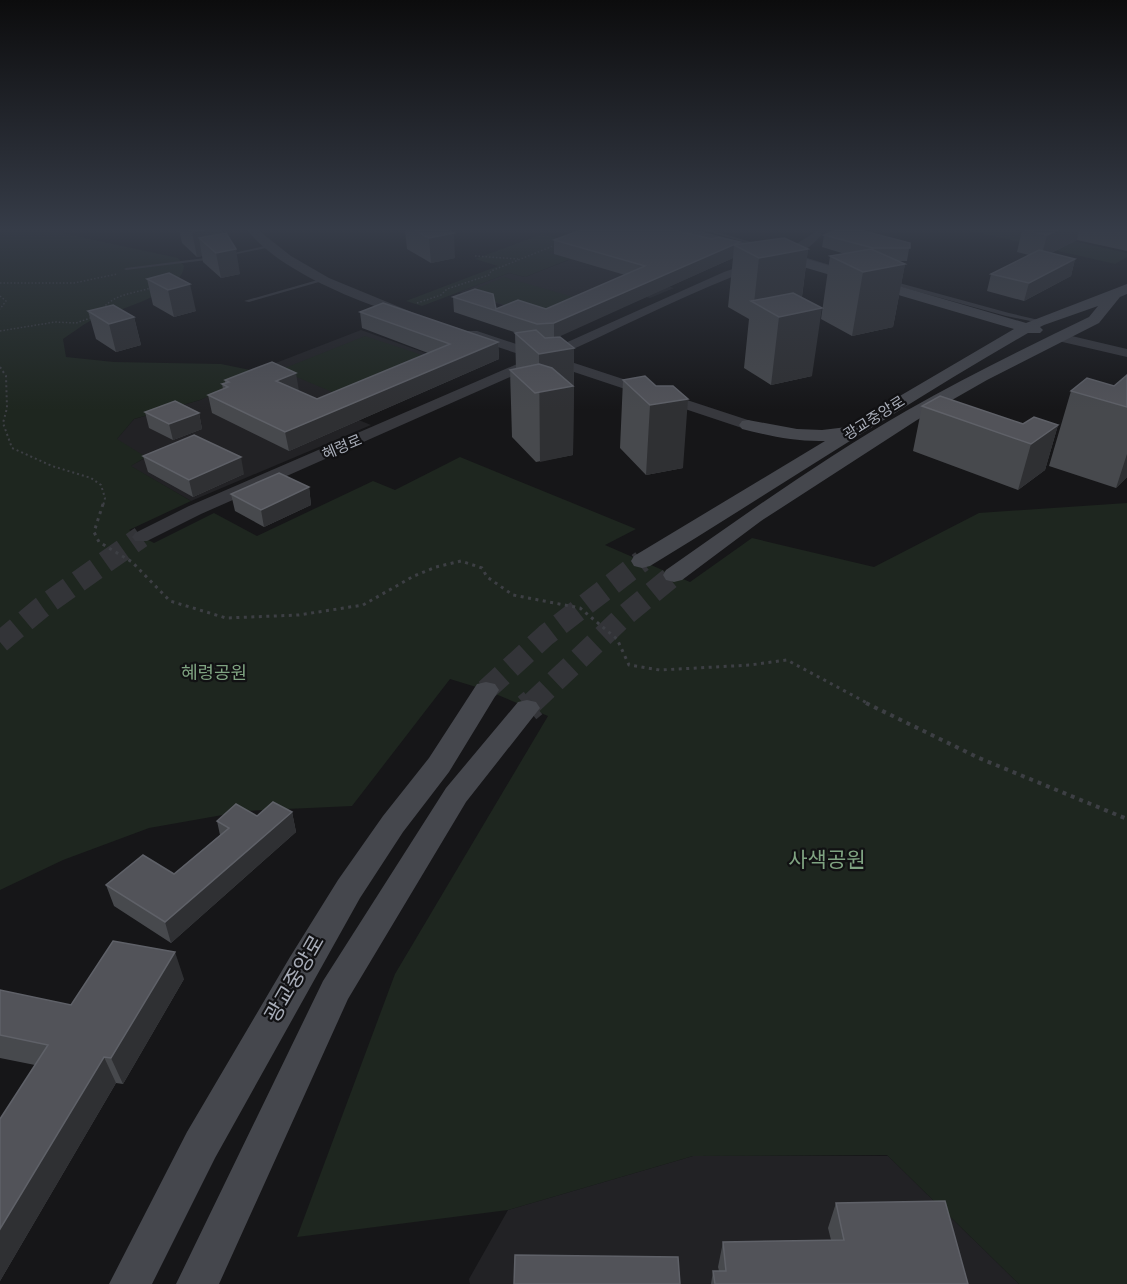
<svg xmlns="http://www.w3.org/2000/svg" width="1127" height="1284" viewBox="0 0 1127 1284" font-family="'Varela Round','Noto Sans KR',sans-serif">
<rect width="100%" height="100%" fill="#161618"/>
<path fill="#222225" d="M608 230 644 279 674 288 650 298 620 290 552 320 459 292 509 273 525 277 569 260 548 253Z
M361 330 448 361 334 410 371 425 191 501 130 466 145 458 116 440 134 419 200 400 255 371Z
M693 1156H888L1019 1284H470L469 1279 508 1210Z"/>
<path fill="#1e261f" d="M0 230H48L178 258 184 266C183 294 112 311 90 321 81 326 72 333 63 339L66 357 114 362 221 364 255 371 247 380 200 400 134 419 117 439 146 457 131 466 191 501 129 530 154 543 214 513 257 536 373 481 395 490 460 457 636 529 605 545 690 582 752 538 874 567 979 513 1127 503V1284H1019L887 1155 693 1156 508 1210 297 1237 395 974 548 716 486 690 450 679 352 806 245 811 149 828 63 860 0 890Z
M967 230H1062L1050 236 1127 253V257L1115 264Z
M542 234 576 243 549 253 570 259 525 277 509 273 422 306 406 301 498 266 475 259Z
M504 277 587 301 549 318 466 293Z
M365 336 434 359 344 397 280 370Z"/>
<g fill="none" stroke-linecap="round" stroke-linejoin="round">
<path stroke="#333438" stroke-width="22" stroke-dasharray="22 11" stroke-linecap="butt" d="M0 642 42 607 141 537
M486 690 546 635 642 561
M531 704 624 616 674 575"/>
<path stroke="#333438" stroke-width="29" stroke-dasharray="29 14" stroke-linecap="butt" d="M527 708 533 703"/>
<path stroke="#3d3f44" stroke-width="1.5" stroke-dasharray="1.5 2" stroke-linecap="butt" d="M475 256 518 259
M0 283H74L117 274
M0 296 6 301 0 309
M417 303 441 295 447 289 489 275 491 271 558 244
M101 311C113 293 135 294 153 287
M0 331 55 322 76 323 93 317"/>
<path stroke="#3d3f44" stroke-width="2" stroke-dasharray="2 3" stroke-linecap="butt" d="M0 367 6 376 7 408 3 423 12 448 52 466 91 478 101 485 105 498 103 506"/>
<path stroke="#3d3f44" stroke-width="3" stroke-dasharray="3 4.5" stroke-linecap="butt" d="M103 504 94 532 99 542 132 562 170 601 226 618 299 615 363 605 414 576 436 567 461 561 482 568 487 577 513 595 580 608 617 639 629 665 660 670 750 665 787 660 869 704"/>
<path stroke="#3d3f44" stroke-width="4" stroke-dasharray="4 5" stroke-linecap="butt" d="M866 703 979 758 1127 819"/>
<path fill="#37383d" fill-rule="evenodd" d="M703 230H710L765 246 761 247Z
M269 245 271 246V247L227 256 225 255Z
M213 257H215V259L126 270 124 269 126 268Z
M803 258H807L843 269 839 270 803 260Z
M321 279 326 280 249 302 244 301Z
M892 281 1009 313 1043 321 1040 323 1006 316 890 284 889 283Z"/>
<path fill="#37383d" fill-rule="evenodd" d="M247 230H258L291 256 329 278 414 313 413 316C404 318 394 313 386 310 343 296 275 266 247 230Z
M817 231 822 234C802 261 762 266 732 277 672 301 614 331 556 357L754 422 756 425 754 428H742L544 362 201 514 147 541H135L132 537 135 533 189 506 531 358 467 337 465 334 467 331H477L543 353 724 272 785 251Z
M1059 333 1127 349V357L1054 340 1052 337 1054 334Z"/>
<path fill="#45474d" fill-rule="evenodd" d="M676 230H696L786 253 1026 323 1127 284V294L1120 297 1099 323 987 380 917 420 761 521 682 580 674 582 666 580 663 575 666 570C744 515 823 459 906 411 966 377 1027 347 1089 317L1098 306 1044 325 1040 327 1043 330 1040 333H1028C900 407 776 489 650 566L642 568 634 566 631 561 634 556 825 441C797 442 769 436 742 429L739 425 742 421 748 420 797 429 822 430 847 427 1014 329 776 259 678 233Z
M486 682 495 684 499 690 449 772 403 832 360 898 215 1158 152 1284H109L187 1132 290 957 338 880 383 816 429 758 477 684Z
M527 700 536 702 540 708 466 802 348 999 219 1284H176L323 981 446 788 518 702Z"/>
</g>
<path fill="#47494d" d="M179 230H222L240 274 221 278 203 262 202 256 197 257 182 243Z
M405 230H447L455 258 431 263 407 249Z
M1022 230H1127V251L1077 240 1051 253 1075 259 1071 276 1024 301 987 291 991 274 1029 255 1017 252Z
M824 235 910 243 907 261H898L905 264 893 327 852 336 821 319 830 256 845 254 822 247Z
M712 239 740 242V245L808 249 802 297 812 376 771 385 744 368 749 319 728 307 733 258 556 337 574 348 573 455 536 462 512 437 510 370 516 369 515 333H517L454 312 453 297 496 309H546L625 275 554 254V240Z
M169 273 196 311 174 317 153 305 147 279Z
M88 311 134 317 141 345 116 352 96 339Z
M360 312 498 342 499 359 289 451 212 413 208 395 223 389 222 384 225 383V380L299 391 317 399 428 353 362 328Z
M1127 375V477L1116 488 1049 466 1071 391 1114 386Z
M623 380 656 386 683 468 646 475 620 448Z
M922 406 1023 424 1058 425 1045 470 1018 490 913 451Z
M145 412 199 413 202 429 173 440 149 428Z
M143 456 244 474 193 497 148 472Z
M309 487 311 505 264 527 235 511 231 494Z
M292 812 296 832 171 943 114 906 106 885 174 874 220 835 217 821Z
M184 979 123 1084 116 1083 0 1281V1119L35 1065 0 1058V990L71 1005Z
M836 1203 968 1284H711L713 1271H719L718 1267 723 1242 831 1240 828 1228Z"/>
<path fill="#2f3033" d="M205 230H222L226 251 236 249 240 274 221 278 216 253 199 238 202 256 197 257 192 232Z
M1058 230H1079L1077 240 1041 258 1047 235Z
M454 233 455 258 431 263 429 238Z
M740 242 739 248 734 245 733 258 554 339V323Z
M808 249 800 311 754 303 759 258Z
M1075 259 1071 276 1024 301 1029 283Z
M905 264 893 327 852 336 863 272Z
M190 284 196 311 174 317 168 290Z
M822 308 812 376 771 385 779 317Z
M134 317 141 345 116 352 109 324Z
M498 342 499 359 289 451 285 432Z
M574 348 573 455 540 462 539 354Z
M296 373 299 391 276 381Z
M688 399 683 468 646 475 650 405Z
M199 413 202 429 173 440 169 424Z
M1058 425 1045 470 1018 490 1031 444Z
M1127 454V477L1116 488Z
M241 457 244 474 193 497 189 480Z
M309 487 311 505 264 527 261 510Z
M292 812 296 832 171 943 165 922Z
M175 952 184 979 123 1084 111 1058Z
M104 1057 116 1083 0 1281V1229Z"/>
<path fill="#525359" stroke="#5f6168" stroke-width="1.5" d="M190 230H205L192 232Z
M414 230H447L454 233 429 238Z
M581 230H673L712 239 718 237 740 242 554 323 537 324 453 297 475 289 493 294 496 309 518 300 546 309 645 266 554 240Z
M836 230H860L910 243V248H873L824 235Z
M1024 230H1058L1047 235Z
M226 233 236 249 216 253 199 238Z
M784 238 808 249 759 258 734 245Z
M871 249 905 264 863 272 830 256Z
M1039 250 1075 259 1029 283 991 274Z
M169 273 190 284 168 290 147 279Z
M793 293 822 308 779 317 751 301Z
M383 303 498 342 285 432 208 395 228 387 222 384 229 382 225 380 272 362 296 373 276 381 317 399 450 344 360 312Z
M113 305 134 317 109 324 88 311Z
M536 330 545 338 560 337 574 348 539 354 515 333Z
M539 364 552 368 573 386 535 393 510 370Z
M1127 375V407L1071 391 1087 378 1114 386Z
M645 376 656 386H673L688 399 650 405 623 380Z
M940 396 1023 424 1034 417 1058 425 1031 444 922 406Z
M175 401 199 413 169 424 145 412Z
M194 435 241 457 189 480 143 456Z
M279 473 309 487 261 510 231 494Z
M273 802 292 812 165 922 106 885 143 855 174 874 229 828 217 821 236 804 257 816Z
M113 941 175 952 111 1058 104 1057 0 1229V1119L48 1045 0 1035V990L71 1005Z
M945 1201 968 1284H715L713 1271H726L723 1242 844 1240 836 1203Z
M515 1255 678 1257 680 1284H514Z"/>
<linearGradient id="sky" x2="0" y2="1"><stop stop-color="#0c0c0d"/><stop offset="0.56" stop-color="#363c48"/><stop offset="1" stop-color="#363c48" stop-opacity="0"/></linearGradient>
<rect width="1127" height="410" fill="url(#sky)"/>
<g text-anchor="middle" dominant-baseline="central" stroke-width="4.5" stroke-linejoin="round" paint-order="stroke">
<g font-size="15" fill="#a8adb8" stroke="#111113">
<text transform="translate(874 418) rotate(-32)">광교중앙로</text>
<text transform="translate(342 447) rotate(-23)">혜령로</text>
</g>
<g font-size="18" fill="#7fa381" stroke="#111113">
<text x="214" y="673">혜령공원</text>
</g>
<g font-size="21" fill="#7fa381" stroke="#111113">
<text x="827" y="860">사색공원</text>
</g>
<g font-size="21" fill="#a8adb8" stroke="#111113">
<text transform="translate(295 979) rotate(-60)">광교중앙로</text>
</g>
</g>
</svg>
